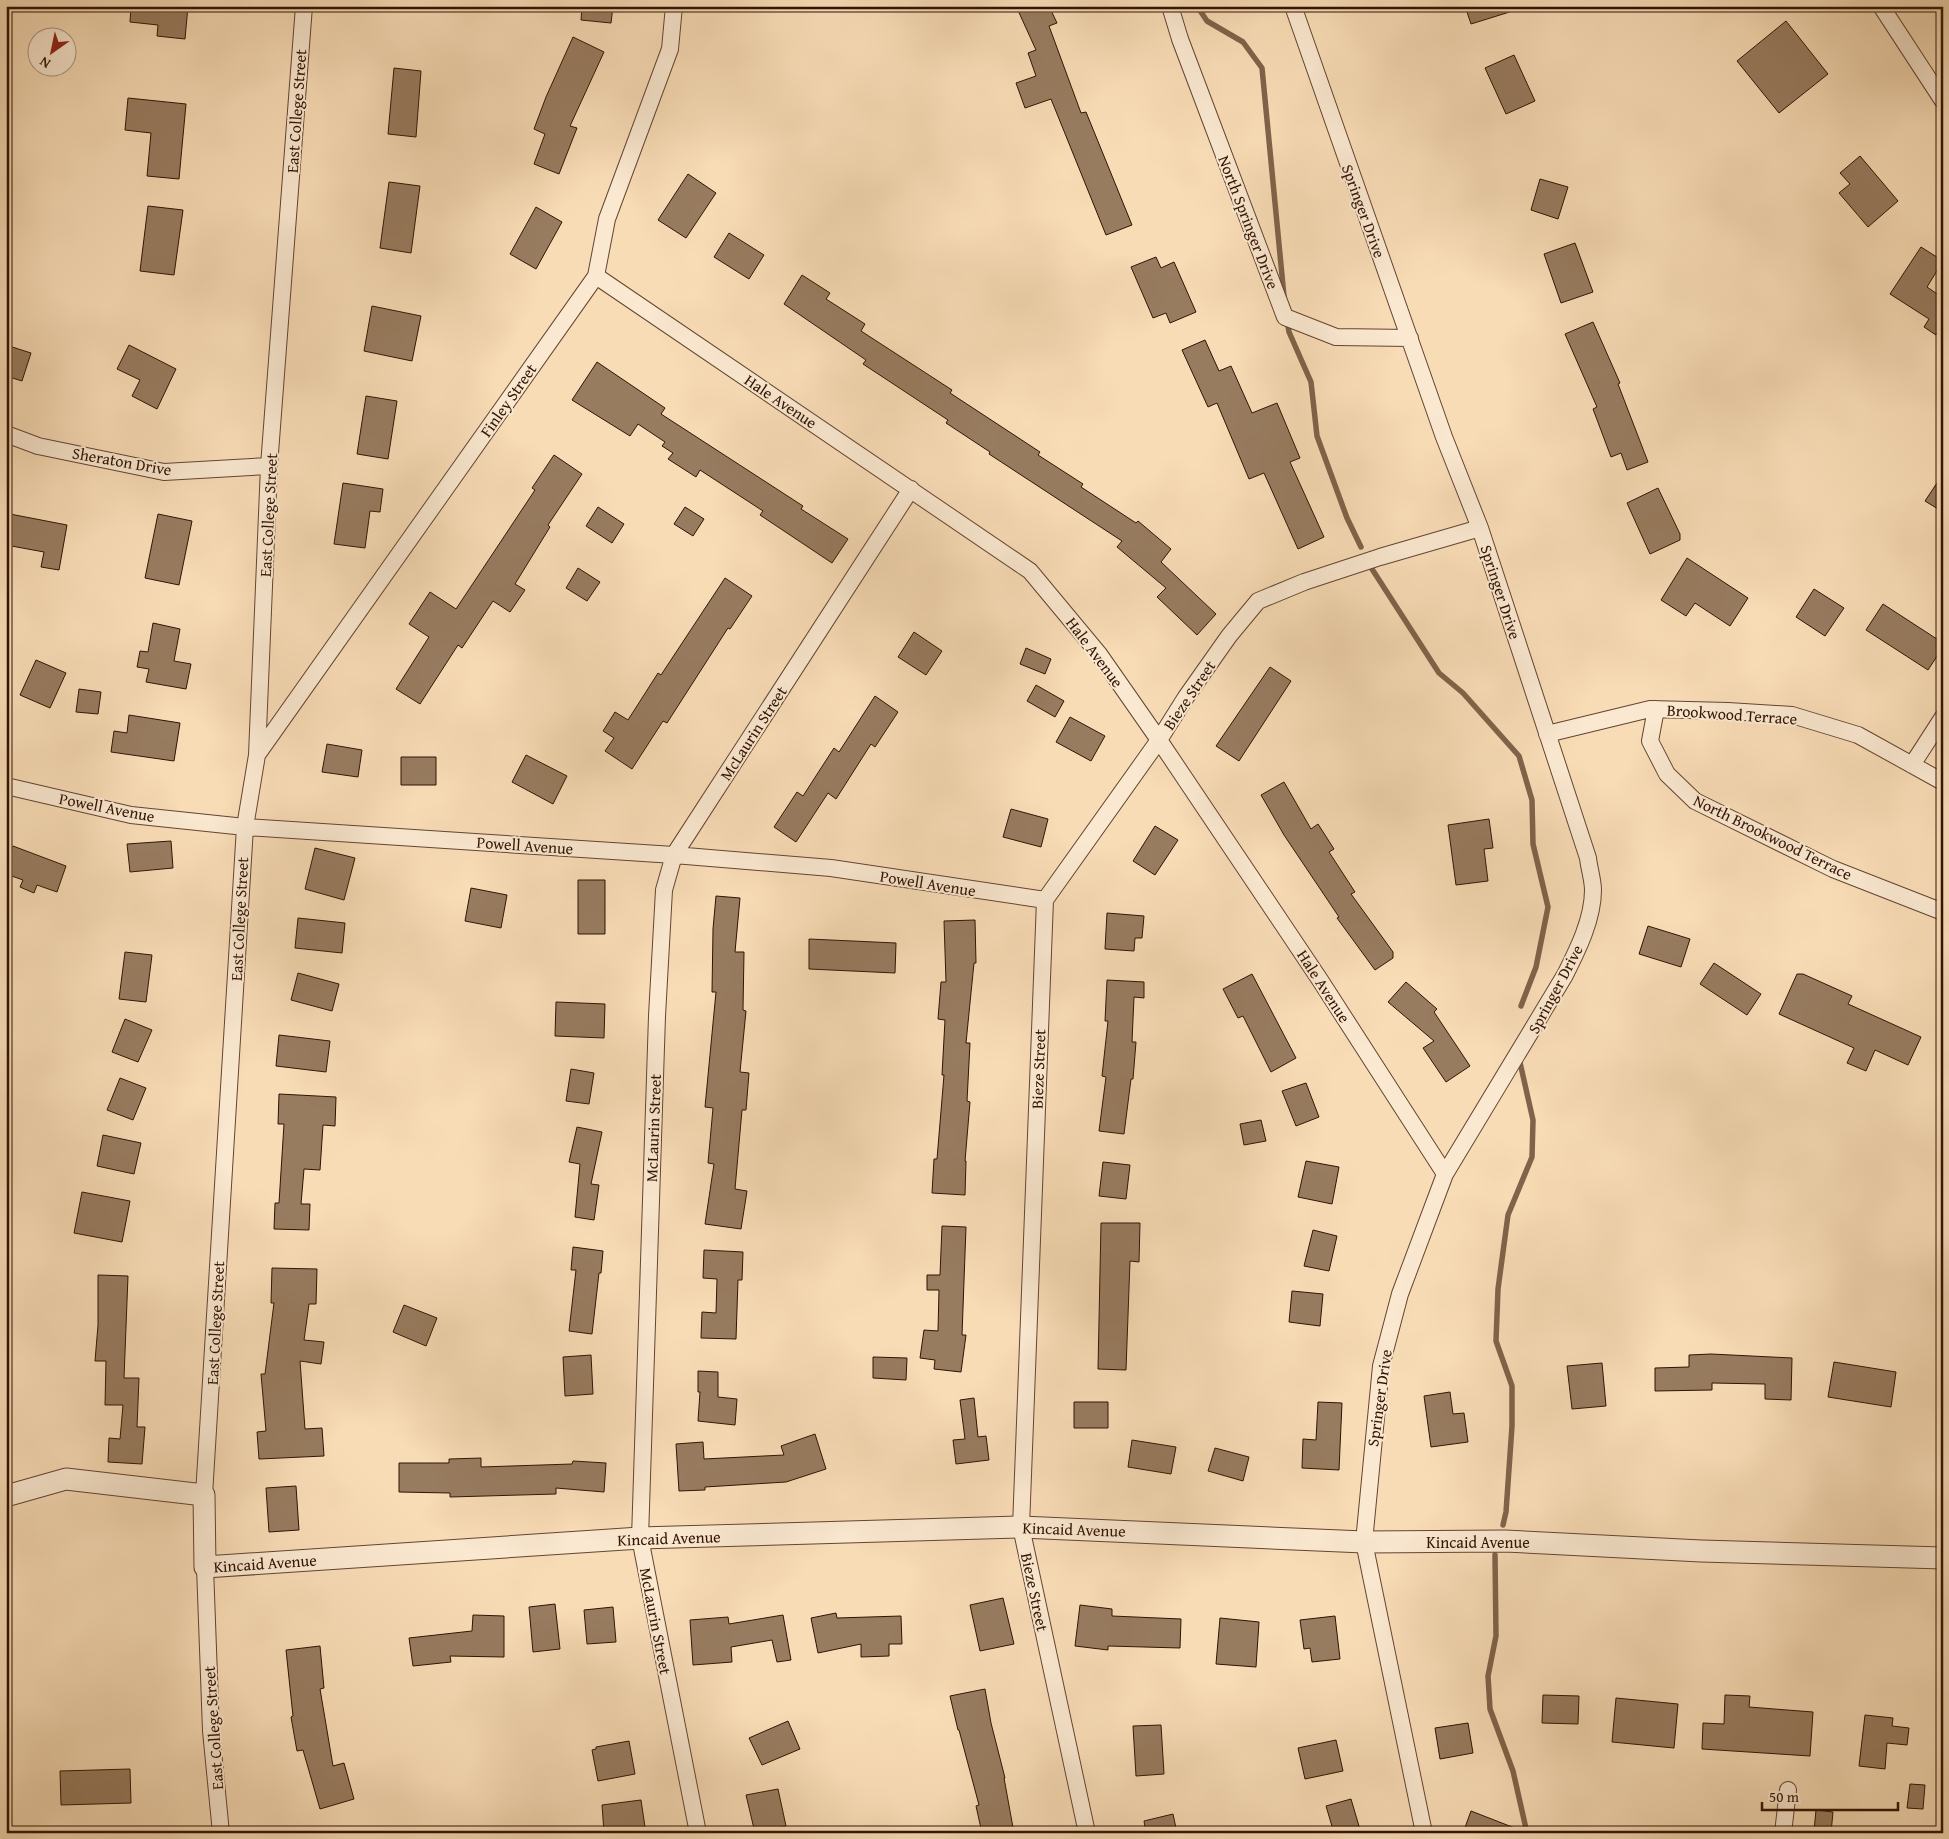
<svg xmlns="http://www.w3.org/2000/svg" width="1949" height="1839" viewBox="0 0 1949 1839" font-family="'Gentium Book Plus',serif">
<rect width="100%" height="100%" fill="#f8dcb6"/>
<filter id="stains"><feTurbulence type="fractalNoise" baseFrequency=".004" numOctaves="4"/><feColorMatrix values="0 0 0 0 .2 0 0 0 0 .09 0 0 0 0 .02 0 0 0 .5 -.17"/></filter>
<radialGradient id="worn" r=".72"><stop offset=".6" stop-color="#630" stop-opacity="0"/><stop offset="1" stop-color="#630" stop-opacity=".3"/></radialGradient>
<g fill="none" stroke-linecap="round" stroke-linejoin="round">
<path stroke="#80634a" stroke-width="5.5" d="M1197 6 1207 21 1243 42 1262 68 1284 296
M1287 320 1289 332 1311 382 1317 436 1347 518 1361 547
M1372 569 1439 673 1463 693 1519 756 1532 800 1533 844 1548 907 1536 967 1521 1006
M1503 1525 1506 1512 1512 1426V1386L1496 1341 1498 1289 1508 1215 1532 1157 1533 1120 1519 1058
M1495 1555 1496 1636 1488 1676 1490 1709 1513 1771 1527 1833"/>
</g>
<path fill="#987c60" stroke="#311303" d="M131 6H188L185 39 157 36 158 25 130 22Z
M582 6H613L611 23 581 20Z
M1016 6H1049L1057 23 1049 26 1081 113 1086 112 1132 225 1106 235 1051 99 1025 108 1016 83 1036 76 1028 53 1036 50Z
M1465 6H1516V10L1471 24Z
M1786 21 1828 74 1779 113 1737 61Z
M573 37 604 52 570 126 577 128 559 174 534 164 545 134 534 129 546 97Z
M1514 55 1535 101 1506 114 1485 68Z
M394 68 421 71 416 137 388 134Z
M128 98 186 104 179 179 147 176 151 133 125 130Z
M1860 156 1898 201 1868 227 1839 193 1850 184 1840 173Z
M688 174 716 193 686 238 658 220Z
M1540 179 1568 187 1558 219 1531 210Z
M389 182 420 186 411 253 380 248Z
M148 206 183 210 174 275 140 271Z
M536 207 562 222 536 269 510 254Z
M729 233 764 255 749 279 714 257Z
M1575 243 1593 292 1561 303 1544 254Z
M1921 247 1943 261 1927 287 1943 298V328L1941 327 1936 335 1924 327 1929 319 1890 294Z
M1156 257 1161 268 1174 262 1196 312 1170 323 1166 313 1153 318 1131 267Z
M802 275 830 293 826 299 865 324 861 331 952 390 950 393 1040 452 1038 455 1083 484 1081 487 1136 523 1138 521 1171 549 1161 562 1216 614 1197 635 1157 597 1166 588 1117 547 1122 541 989 454 990 452 946 423 948 420 863 364 866 360 784 304Z
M372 306 421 316 412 361 364 351Z
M1593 322 1620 383 1618 384 1648 462 1627 470 1621 453 1611 457 1593 409 1597 407 1565 334Z
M1205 340 1219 371 1231 366 1252 413 1277 403 1300 458 1290 462 1324 537 1298 549 1264 473 1249 479 1217 403 1208 407 1182 350Z
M6 345 31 353 22 381 6 376Z
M129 345 176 369 157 409 132 396 140 380 117 369Z
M597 362 665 408 661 414 803 506 801 509 848 539 832 563 760 515 763 511 700 470 696 477 668 459 673 453 662 446 665 442 638 424 630 436 572 400Z
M366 396 397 401 388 459 357 454Z
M554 455 582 474 548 525 550 527 515 584 525 590 510 612 493 601 462 648 458 645 420 704 396 689 429 637 409 624 430 592 456 609 535 490 532 488Z
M1943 474V512L1925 501Z
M343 483 383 489 380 512 370 511 365 548 334 544Z
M1658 488 1680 534V540L1650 554 1627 503Z
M598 507 624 524 612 543 586 526Z
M685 507 704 519 693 536 674 524Z
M10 514 67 525 59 570 41 567 44 552 6 545Z
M158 514 192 521 179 585 145 578Z
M1687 558 1748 598 1730 626 1695 603 1686 616 1661 600Z
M578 568 600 582 587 601 566 588Z
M725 578 752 596 730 629 728 628 667 723 663 721 632 769 605 751 614 738 603 731 615 712 628 720 658 673 661 675Z
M1814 589 1844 608 1825 636 1796 617Z
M1883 604 1943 643V647L1928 670 1866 630Z
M153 623 180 629 174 661 191 664 186 689 146 682 149 669 137 667 140 651 148 652Z
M914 632 942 651 926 675 898 657Z
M1026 648 1051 659 1045 674 1020 664Z
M36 660 66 673 50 708 20 695Z
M1270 667 1291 681 1239 761 1216 746Z
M1036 685 1064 701 1055 717 1027 701Z
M79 689 101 692 98 714 76 712Z
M875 696 898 712 875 747 871 744 836 799 828 793 796 842 774 827 797 792 803 796 834 748 839 752Z
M129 715 180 723 174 761 111 752 114 731 127 733Z
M1070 717 1105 736 1091 761 1056 742Z
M327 744 362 750 358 777 322 772Z
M526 755 567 776 553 804 512 782Z
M401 757H436V785H401Z
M1284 782 1311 829 1318 824 1334 849 1329 852 1355 892 1351 894 1393 952V958L1375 970 1337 918 1339 917 1284 835 1261 795Z
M1011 809 1048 819 1041 847 1003 837Z
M1489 819 1493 848 1484 849 1488 881 1456 885 1448 825Z
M1155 826 1178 840 1155 875 1133 861Z
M171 841 173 868 130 872 127 844Z
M13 846 66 866 57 892 37 885 34 893 20 887 23 880 6 874V866Z
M315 848 355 858 344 900 305 889Z
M578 880H605V934H578Z
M471 888 507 895 501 928 465 921Z
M716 896 740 898 735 952H744L743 1010 746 1011 740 1072 749 1073 746 1110H742L735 1189 747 1191 741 1229 705 1224 714 1164 708 1163 713 1108 705 1107 716 992H712L713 929Z
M1107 913 1144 916 1142 938H1135L1134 951 1105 949Z
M298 918 345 923 342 953 295 948Z
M975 920 976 963H974L966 1043H970L967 1101 970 1102 965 1161H966L965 1195 932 1193 934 1159H937L944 1075H942L945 1020 938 1019 941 982H946L944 921Z
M1648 926 1690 939 1681 967 1639 954Z
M809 939 896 943 895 973 809 969Z
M125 952 152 955 146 1002 119 999Z
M1714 963 1761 994 1747 1015 1700 984Z
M298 973 339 984 332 1011 291 1000Z
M1252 974 1296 1058 1271 1072 1243 1016 1238 1018 1223 989Z
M1797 974H1803L1852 996 1848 1004 1921 1037 1908 1065 1875 1050 1866 1071 1847 1063 1854 1048 1779 1014Z
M1107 980 1144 982V998L1134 997 1132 1042H1136L1133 1079H1131L1124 1134 1099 1131 1106 1077 1102 1076 1108 1021H1105Z
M1406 982 1437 1009 1434 1012 1470 1066 1446 1082 1423 1048 1434 1041 1388 1002Z
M556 1002 605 1004 604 1038 555 1036Z
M125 1019 152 1030 138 1062 112 1052Z
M279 1035 330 1041 326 1072 276 1066Z
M571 1069 594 1073 589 1104 566 1101Z
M120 1078 146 1088 133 1120 107 1110Z
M1306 1083 1319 1117 1296 1126 1282 1091Z
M279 1094 336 1097 335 1126 323 1125 320 1170 304 1169 301 1204H310L309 1230 274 1229 275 1203H279L284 1124H278Z
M1261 1120 1266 1141 1244 1145 1240 1124Z
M577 1127 602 1132 591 1184 599 1185 594 1220 575 1217 580 1164 569 1162Z
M103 1135 141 1143 134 1174 97 1166Z
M1306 1161 1339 1167 1332 1204 1298 1197Z
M1103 1162 1130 1165 1126 1199 1099 1196Z
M82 1192 130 1201 122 1242 74 1233Z
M1101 1223H1140L1139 1262 1130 1261 1126 1370 1098 1369Z
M942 1226 966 1227 962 1335H966L961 1372 934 1369 935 1360 920 1358 924 1330 938 1331 939 1290H927V1275H940Z
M1313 1230 1337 1236 1329 1271 1304 1266Z
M573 1247 603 1251 601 1273H599L592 1334 569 1331 576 1270H571Z
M704 1250 743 1252 742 1280H738L736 1339 701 1338 702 1312 716 1313 717 1279 703 1278Z
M272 1268 317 1269 316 1304H309L304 1340 324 1342 321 1364 300 1361 305 1429 322 1428 324 1456 259 1459 257 1432 266 1431 261 1374H265L274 1303H271Z
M98 1275 128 1276 124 1378H139L137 1427H145L142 1464 108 1462 109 1438 120 1439 123 1405H105L106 1361H95L98 1325Z
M1292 1291 1323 1294 1320 1326 1289 1322Z
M404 1305 437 1318 426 1346 393 1332Z
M1711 1354 1792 1358 1791 1400 1765 1399V1384L1712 1383V1390L1655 1391V1368L1689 1367V1355Z
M591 1355 593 1394 565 1396 563 1357Z
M873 1357 907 1358 906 1380 873 1378Z
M1834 1362 1896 1372 1891 1407 1828 1397Z
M1602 1363 1606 1406 1572 1409 1567 1366Z
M698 1371 718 1372V1397L737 1399 735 1425 698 1421 700 1392H698Z
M1450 1392 1453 1414 1464 1413 1468 1442 1431 1447 1424 1396Z
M974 1398 978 1437 986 1436 989 1460 956 1464 953 1440 965 1439 960 1400Z
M1074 1402H1108V1428H1074Z
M1318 1402 1342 1403 1339 1470 1302 1468 1303 1439 1316 1440Z
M815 1434 826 1469 786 1482 705 1487V1490L679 1491 676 1444 703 1442 704 1459 784 1455 781 1446Z
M1132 1440 1176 1447 1171 1474 1128 1467Z
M1215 1448 1249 1457 1243 1481 1208 1471Z
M481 1458V1467L572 1464 573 1461 606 1463 604 1492 556 1488V1494L450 1497V1493L399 1492V1463H449V1459Z
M296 1486 299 1530 269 1532 266 1488Z
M1003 1598 1014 1644 980 1651 970 1605Z
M555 1604 560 1649 533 1652 529 1607Z
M1080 1605 1112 1609V1616L1181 1619 1180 1648 1108 1646V1650L1075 1646Z
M613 1607 616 1642 587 1644 584 1610Z
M836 1613 837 1618 901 1616 902 1644H889V1656L861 1657V1644L818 1653 811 1618Z
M473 1615 504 1616V1657L450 1656 451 1662 413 1666 409 1638 472 1631Z
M783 1615 791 1660 777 1662 772 1640 731 1647 732 1662 693 1665 690 1620 728 1617 729 1624Z
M1335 1616 1340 1659 1312 1662 1310 1648 1304 1649 1300 1620Z
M1220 1618 1259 1622 1256 1667 1216 1664Z
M320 1646 324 1688 320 1689 333 1766 344 1763 354 1799 320 1809 303 1750 297 1751 291 1717 293 1716 286 1650Z
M985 1689 991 1723 1005 1778H1004L1014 1833H982L976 1806 979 1805 959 1730H958L950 1696Z
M1543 1695 1579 1696 1578 1724 1542 1723Z
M1725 1695 1750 1696 1749 1707 1813 1712 1810 1756 1702 1749 1703 1723 1724 1724Z
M1616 1698 1678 1704 1674 1748 1612 1742Z
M1865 1715 1893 1718 1892 1726 1909 1728 1907 1745 1887 1743 1885 1769 1859 1766Z
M788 1721 800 1749 762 1765 749 1738Z
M1468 1723 1473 1753 1440 1759 1435 1728Z
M1161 1725 1164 1774 1136 1776 1133 1726Z
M1336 1740 1343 1771 1305 1779 1298 1748Z
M629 1741 635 1774 598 1781 592 1750 596 1749V1747Z
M130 1769 131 1803 61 1805 60 1771Z
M1910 1784 1925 1785 1923 1809 1907 1808Z
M778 1789 786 1826 755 1833 746 1795Z
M1351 1799 1361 1833H1334L1326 1806Z
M641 1800 645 1827 604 1832 602 1805Z
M1816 1810 1833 1812 1831 1833 1814 1831Z
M1471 1811 1525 1832V1833H1463Z
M1173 1814 1177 1833H1146L1144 1821Z"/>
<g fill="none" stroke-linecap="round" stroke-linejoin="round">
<defs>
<path id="minor" d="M1170 6 1180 39 1285 317 1336 337 1410 338
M1293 6 1444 437 1480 528 1588 858C1589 868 1593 880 1593 890 1593 919 1578 949 1565 975L1445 1174 1400 1294 1381 1366 1364 1542 1424 1833
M1881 6 1943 101
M596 276 1030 571 1099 654 1159 740 1320 980 1445 1174
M6 434 38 446 164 472 269 466
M1656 709 1650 741 1667 774 1695 801 1833 869 1943 912
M1547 734 1650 709 1728 711 1792 715 1858 735 1943 782
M257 755 596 276 607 219 670 49 674 6
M1912 765 1943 717
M6 786 131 815 245 827 674 855 831 868 1045 900
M204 1495 245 827 257 755 269 466 304 6
M205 1567 211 1731 221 1833
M698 1833 640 1538 657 1016 664 890 674 855 911 489
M1087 1833 1021 1527 1045 900 1159 740 1186 697 1229 636 1258 601 1304 582 1380 557 1480 528
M1783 1833 1788 1790"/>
<path id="tertiary" d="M6 1496 66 1479 204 1495 205 1567 640 1538 1021 1527 1364 1542 1505 1541 1701 1551 1943 1558"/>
</defs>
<use href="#minor" stroke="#634530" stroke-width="18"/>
<use href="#tertiary" stroke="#634530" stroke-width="23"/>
<use href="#minor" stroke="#fae8d0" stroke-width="16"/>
<use href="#tertiary" stroke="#fae8d0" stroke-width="21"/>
</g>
<g text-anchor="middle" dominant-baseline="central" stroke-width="4" stroke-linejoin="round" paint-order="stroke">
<g font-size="16" fill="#311303" stroke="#fae8d0">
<text transform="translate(296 111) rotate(-86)">East College Street</text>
<text transform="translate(1364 211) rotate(70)">Springer Drive</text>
<text transform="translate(1249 222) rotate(69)">North Springer Drive</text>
<text transform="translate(508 400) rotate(-55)">Finley Street</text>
<text transform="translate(781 401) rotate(34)">Hale Avenue</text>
<text transform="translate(122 461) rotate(10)">Sheraton Drive</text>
<text transform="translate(268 515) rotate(-87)">East College Street</text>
<text transform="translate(1501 592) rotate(72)">Springer Drive</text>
<text transform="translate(1095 652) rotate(53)">Hale Avenue</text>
<text transform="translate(1189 695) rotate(-56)">Bieze Street</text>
<text transform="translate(1732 714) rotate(4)">Brookwood Terrace</text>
<text transform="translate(753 733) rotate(-57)">McLaurin Street</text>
<text transform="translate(107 807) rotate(11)">Powell Avenue</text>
<text transform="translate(1773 837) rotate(26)">North Brookwood Terrace</text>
<text transform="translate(525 845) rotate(4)">Powell Avenue</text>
<text transform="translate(928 883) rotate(9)">Powell Avenue</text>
<text transform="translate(239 919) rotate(-87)">East College Street</text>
<text transform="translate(1324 986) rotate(57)">Hale Avenue</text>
<text transform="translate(1555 989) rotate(-62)">Springer Drive</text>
<text transform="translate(1038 1069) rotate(-88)">Bieze Street</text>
<text transform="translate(653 1128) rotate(-88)">McLaurin Street</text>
<text transform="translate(215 1323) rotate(-87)">East College Street</text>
<text transform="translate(1379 1398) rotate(-82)">Springer Drive</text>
<text transform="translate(1074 1529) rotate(2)">Kincaid Avenue</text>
<text transform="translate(669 1538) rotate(-2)">Kincaid Avenue</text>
<text x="1478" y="1542">Kincaid Avenue</text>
<text transform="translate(265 1563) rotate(-4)">Kincaid Avenue</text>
<text transform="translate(1035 1592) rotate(78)">Bieze Street</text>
<text transform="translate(656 1621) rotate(79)">McLaurin Street</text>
<text transform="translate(213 1728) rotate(-94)">East College Street</text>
</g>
</g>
<rect width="1949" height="1839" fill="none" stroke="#f8dcb6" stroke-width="25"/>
<rect x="8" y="8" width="1934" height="1824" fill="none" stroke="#311303" stroke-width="2.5"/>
<rect x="12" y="12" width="1924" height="1814" fill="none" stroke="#311303"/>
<g transform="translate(52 52) rotate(213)"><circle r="24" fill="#fae8d0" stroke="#aa937e"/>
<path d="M0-4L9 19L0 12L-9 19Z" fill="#8f2418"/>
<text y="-8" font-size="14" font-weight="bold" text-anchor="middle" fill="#311303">N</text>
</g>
<path d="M1762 1802v8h136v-8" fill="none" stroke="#311303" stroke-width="2.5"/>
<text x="1769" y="1802" font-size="15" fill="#311303" stroke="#fae8d0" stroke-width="4" paint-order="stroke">50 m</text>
<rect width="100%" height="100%" filter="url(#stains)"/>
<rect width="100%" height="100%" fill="url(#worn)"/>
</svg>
